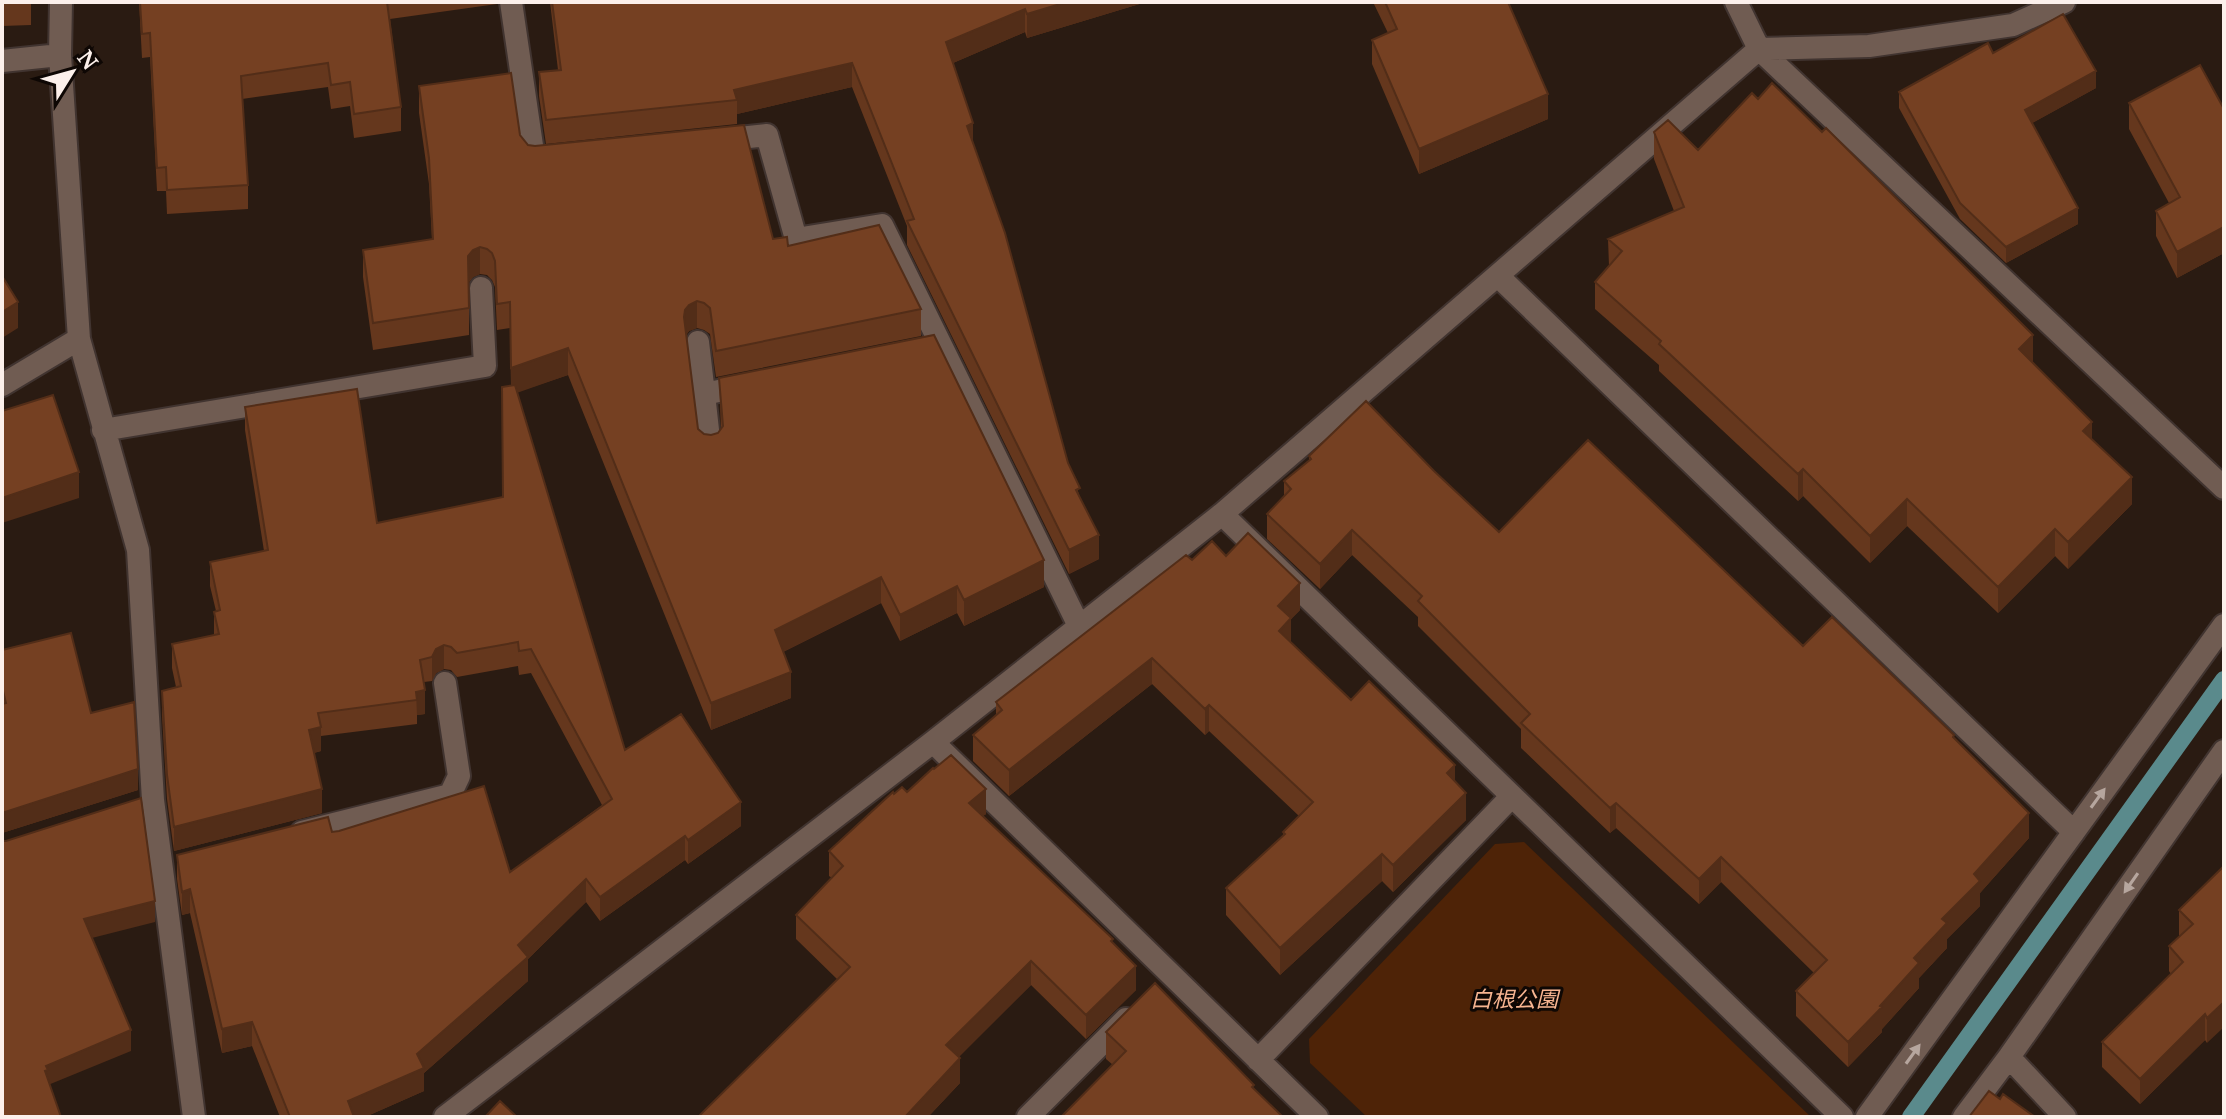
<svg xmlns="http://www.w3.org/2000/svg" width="2226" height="1119" viewBox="0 0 2226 1119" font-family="'Noto Serif','Noto Sans JP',serif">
<rect width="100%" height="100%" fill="#2a1b12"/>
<path fill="#4e2307" d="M1524 842 1811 1117H1367L1310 1063 1309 1039 1495 844Z"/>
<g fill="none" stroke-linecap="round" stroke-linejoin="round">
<path stroke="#5a8a8c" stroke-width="18" d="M1911 1117 2224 680"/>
<defs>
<path id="minor" d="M61 2 60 55 79 339 138 550 153 800 194 1117
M511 2 534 159 550 157
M1759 49 2224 488
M1759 49 1869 46 2013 25 2064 2
M2 61 60 55
M720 140 767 135 796 239 882 225 1079 626
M1498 276 2074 832
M698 342 704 394
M2 385 79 339
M103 430 485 366 481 288
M710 448 704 394 748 385
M1222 514 1842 1117
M933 742 1317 1117
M302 832 450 795 459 776 445 683
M2009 1057 2065 1117
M1258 1060 1512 796
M445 1117 933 742 1222 514 1759 49 1736 2
M1028 1117 1126 1019
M1867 1117 2224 625
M1964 1117 2009 1057 2224 751"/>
</defs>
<use href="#minor" stroke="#413430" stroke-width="26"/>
<use href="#minor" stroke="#705c52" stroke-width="22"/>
</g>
<path fill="#65371d" d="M2 2H31V25L2 26Z
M139 2H498L497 4 390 19 401 107V131L354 138 350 106 331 109 328 87 242 99 248 185V209L167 214 166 191H157L150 57 142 58Z
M550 2H1146L1027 38 1025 32 953 63 973 144 1068 463 1080 497 1099 559 1069 574 907 245V226L852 87 737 114V124L546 144 539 96V72L558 70Z
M1373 2H1508L1548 119 1419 174 1372 64V40L1388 33Z
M1993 53 2096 88 2032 123 2078 224 2006 263 1960 219 1899 108V92Z
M419 86 520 135 528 145 788 246 921 309V336L716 377 710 334 704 330 697 328 689 331 686 335 698 429 704 434 711 435 718 433 721 429 719 378 1044 587 964 626 957 613 900 641 881 603 783 652 791 698 711 730 568 375 517 392 625 750 741 826 688 864 685 860 600 921 586 902 528 959V981L424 1073V1091L365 1117H280L252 1046 222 1053 190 913 182 915 177 879V855L332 832 510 872 602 805 531 673 519 675 518 666 457 677 451 670 444 669 436 673 432 681 424 682 425 714 417 715V724L321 736V751L314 753 322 813 174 851 167 799 162 715V691L176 687 172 668V644L214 635V612L216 611 210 586V562L264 551 245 430V407L377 523 503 497 511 386 510 328 497 330 495 287 492 280 487 275 480 274 473 277 469 282V335L373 350 363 277V250L432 240 429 184 419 113Z
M2129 103 2224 109V253L2177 278 2156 236V211L2169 203 2129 129Z
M1654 132 1698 150 2033 362 2092 439 2132 504 2068 569 2055 556 1998 613 1907 526 1870 563 1803 496 1798 501 1659 371V365L1595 309V282L1609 266 1608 239 1674 211 1654 159Z
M1309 456 1434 471 1499 532 1803 646 1954 738 2029 838 1980 893V906L1947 939V948L1919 978V988L1882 1029V1032L1848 1067 1796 1016V991L1814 973 1721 882 1699 904 1616 828 1610 833 1521 748V729L1418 626V617L1352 555 1320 589 1267 539V514L1284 496V481L1309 461Z
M1192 560 1300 610 1291 619V642L1351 700 1455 781 1466 820 1393 892 1382 881 1280 975 1226 915V888L1283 836V832L1299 816 1209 731 1205 735 1152 684 1009 796 973 761V735L996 715V702Z
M2 650 91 713 138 790 2 833Z
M907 792 986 814 983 816 1113 943 1136 990 1086 1039 1031 985 958 1057 960 1083 928 1117H698L838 980 796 939V915L832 878 829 876V851L894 794Z
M2224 866 2207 1043 2205 1040 2140 1104 2102 1067V1042L2171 974 2169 971V946L2180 936 2179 935V910Z
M1106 1032 1254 1088 1113 1065 1106 1059Z"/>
<path fill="#522d18" d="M1067 2H1146L1027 38V14Z
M1025 9V32L946 66V42Z
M852 63V87L737 114V100L734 90Z
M2096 71V88L2025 127V110Z
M1548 94V119L1419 174V149Z
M973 123V147L967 126Z
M2078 208V224L2006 263V247Z
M2224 227V253L2177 278V252Z
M480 247V274L473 277 468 282V256L473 250Z
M697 301V328L689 331 685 337V310L689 305Z
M18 302V328L2 338V312Z
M2033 335V362L2019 376V349Z
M568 348V375L511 395V368Z
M2092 422V449L2083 431Z
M1803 469V496L1798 501V474Z
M79 472V498L2 523V498Z
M2132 477V504L2068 569V542Z
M1907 499V526L1870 563V536Z
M2055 529V556L1998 613V587Z
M1352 530V555L1320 589V564Z
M1099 535V559L1069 574V550Z
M1044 560V587L964 626V600Z
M881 577V603L775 656V630Z
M1300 583V610L1291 619V645L1279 657 1278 606Z
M957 586V613L900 641V615Z
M444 645V669L436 673 432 681V657L436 649Z
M1152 658V684L1009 796V770Z
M791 672V698L711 730V703Z
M425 690V714L417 715 416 692Z
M1209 705V731L1205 735V709Z
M321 727V751L309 754V730Z
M1455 765V792L1447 773Z
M138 769V790L2 833V813Z
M322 789V813L174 851V827Z
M986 789V814L969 827V803Z
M1466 793V820L1393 892V865Z
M741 802V826L688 864V840Z
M1616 803V828L1610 833V808Z
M2029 813V838L1980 893V906L1947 939V948L1919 978V988L1882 1029V1032L1848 1067V1042L1880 1006 1974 874Z
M685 836V860L600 921V897Z
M1382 854V881L1280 975V948Z
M1721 857V882L1699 904V879Z
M586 879V902L528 959V981L424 1073V1091L365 1117H348V1101L417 1054 518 945Z
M190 889V913L182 915V892Z
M155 901V922L84 940V919Z
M1031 961V985L946 1070V1045Z
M1136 966V990L1086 1039V1015Z
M2224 1002V1027L2207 1043V1018Z
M2205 1014V1040L2140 1104V1079Z
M252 1022V1046L222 1053V1029Z
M131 1030V1051L48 1085 45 1071 46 1066Z
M960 1058V1083L928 1117H905Z"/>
<path fill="#754022" stroke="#522d18" stroke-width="2" d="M140 2H387L401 107 354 114 350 82 331 85 328 63 241 76 248 185 167 190 166 167 157 168 150 33 142 34Z
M552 2H1067L1027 14 1025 9 946 42 973 123 967 126 1005 233 1068 463 1080 488 1076 490 1099 535 1069 550 907 221 914 219 852 63 734 90 737 100 546 120 539 72 561 70Z
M1385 2H1508L1548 94 1419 149 1372 40 1397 29Z
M2063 14 2096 71 2025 110 2078 208 2006 247 1960 203 1899 92 1988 43 1993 53Z
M2200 65 2224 109V227L2177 252 2156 211 2180 197 2129 103Z
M511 73 520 135 528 145 535 146 744 125 773 239 787 237 788 246 879 225 921 309 716 351 710 308 704 303 697 301 689 305 685 310 684 317 698 429 704 434 711 435 718 433 723 426 719 378 934 335 1044 560 964 600 957 586 900 615 881 577 775 630 791 672 711 703 568 348 511 368 510 302 497 304 495 261 492 253 487 249 480 247 473 250 468 256 469 308 373 323 363 250 433 239 429 158 419 86Z
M1772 83 1822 132 1826 128 2033 335 2019 349 2092 422 2083 431 2132 477 2068 542 2055 529 1998 587 1907 499 1870 536 1803 469 1798 474 1659 344 1661 341 1595 282 1622 251 1608 239 1684 207 1654 132 1668 120 1698 150 1752 93 1758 99Z
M2 276 18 302 2 312Z
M515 385 625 750 681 714 741 802 688 840 685 836 600 897 586 879 518 945 528 957 417 1054 424 1068 348 1101 354 1117H290L252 1022 222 1029 190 889 182 892 177 855 328 817 332 832 339 831 484 786 510 872 612 799 531 649 519 651 518 642 457 653 451 647 444 645 436 649 432 657 420 660 425 690 416 692 417 700 318 713 321 727 309 730 322 789 174 827 167 775 162 691 181 686 172 644 219 634 214 612 220 610 210 562 268 550 245 407 357 389 377 523 503 497 502 387Z
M53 395 79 472 2 498V411Z
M1366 401 1434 471 1499 532 1588 440 1803 646 1832 617 1954 735 1953 737 2029 813 1974 874 1980 881 1942 919 1947 923 1914 958 1919 963 1880 1006 1882 1007 1848 1042 1796 991 1827 960 1721 857 1699 879 1616 803 1610 808 1521 723 1530 714 1418 601 1422 596 1352 530 1320 564 1267 514 1291 489 1284 481 1311 459 1309 456Z
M1248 533 1300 583 1278 606 1291 618 1279 631 1351 700 1369 681 1455 765 1447 773 1466 793 1393 865 1382 854 1280 948 1226 888 1285 834 1283 832 1313 802 1209 705 1205 709 1152 658 1009 770 973 735 1002 710 996 702 1186 555 1192 560 1212 541 1226 556Z
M71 633 91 713 134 702 138 769 2 813V704L6 703 2 687V650Z
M951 755 986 789 969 803 1113 939 1111 941 1136 966 1086 1015 1031 961 946 1045 960 1058 905 1117H698L850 967 796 915 843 866 829 851 893 792 894 794 902 787 907 792 933 768 934 769Z
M141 798 155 901 84 919 131 1030 46 1066 48 1070 45 1071 61 1117H2V841H6Z
M2224 866V1002L2207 1018 2205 1014 2140 1079 2102 1042 2183 962 2169 946 2193 924 2179 910Z
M1155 983 1254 1085 1252 1087 1283 1117H1061L1126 1051 1106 1032Z
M1989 1091 2000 1099 2003 1094 2035 1117H1969Z
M500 1101 517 1117H485Z"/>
<defs><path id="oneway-solid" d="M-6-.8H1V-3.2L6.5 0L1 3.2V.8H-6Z" transform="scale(2)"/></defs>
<g fill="#b6a69e">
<use href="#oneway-solid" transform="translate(2098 798) rotate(-54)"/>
<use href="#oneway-solid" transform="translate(2131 883) rotate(125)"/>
<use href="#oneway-solid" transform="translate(1913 1054) rotate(-54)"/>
</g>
<g text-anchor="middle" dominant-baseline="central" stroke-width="6" stroke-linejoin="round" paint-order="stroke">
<g font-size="22" font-style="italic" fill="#f7b490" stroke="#0e0704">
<text x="1514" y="998">白根公園</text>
</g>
</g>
<rect width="2226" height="1119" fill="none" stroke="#fcf0eb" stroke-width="8"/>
<g transform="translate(72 72) rotate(53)" stroke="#0e0704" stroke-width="6" paint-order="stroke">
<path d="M0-6L14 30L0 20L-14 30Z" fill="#fcf0eb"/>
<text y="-12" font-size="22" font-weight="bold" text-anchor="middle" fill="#fcf0eb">N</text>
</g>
</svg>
